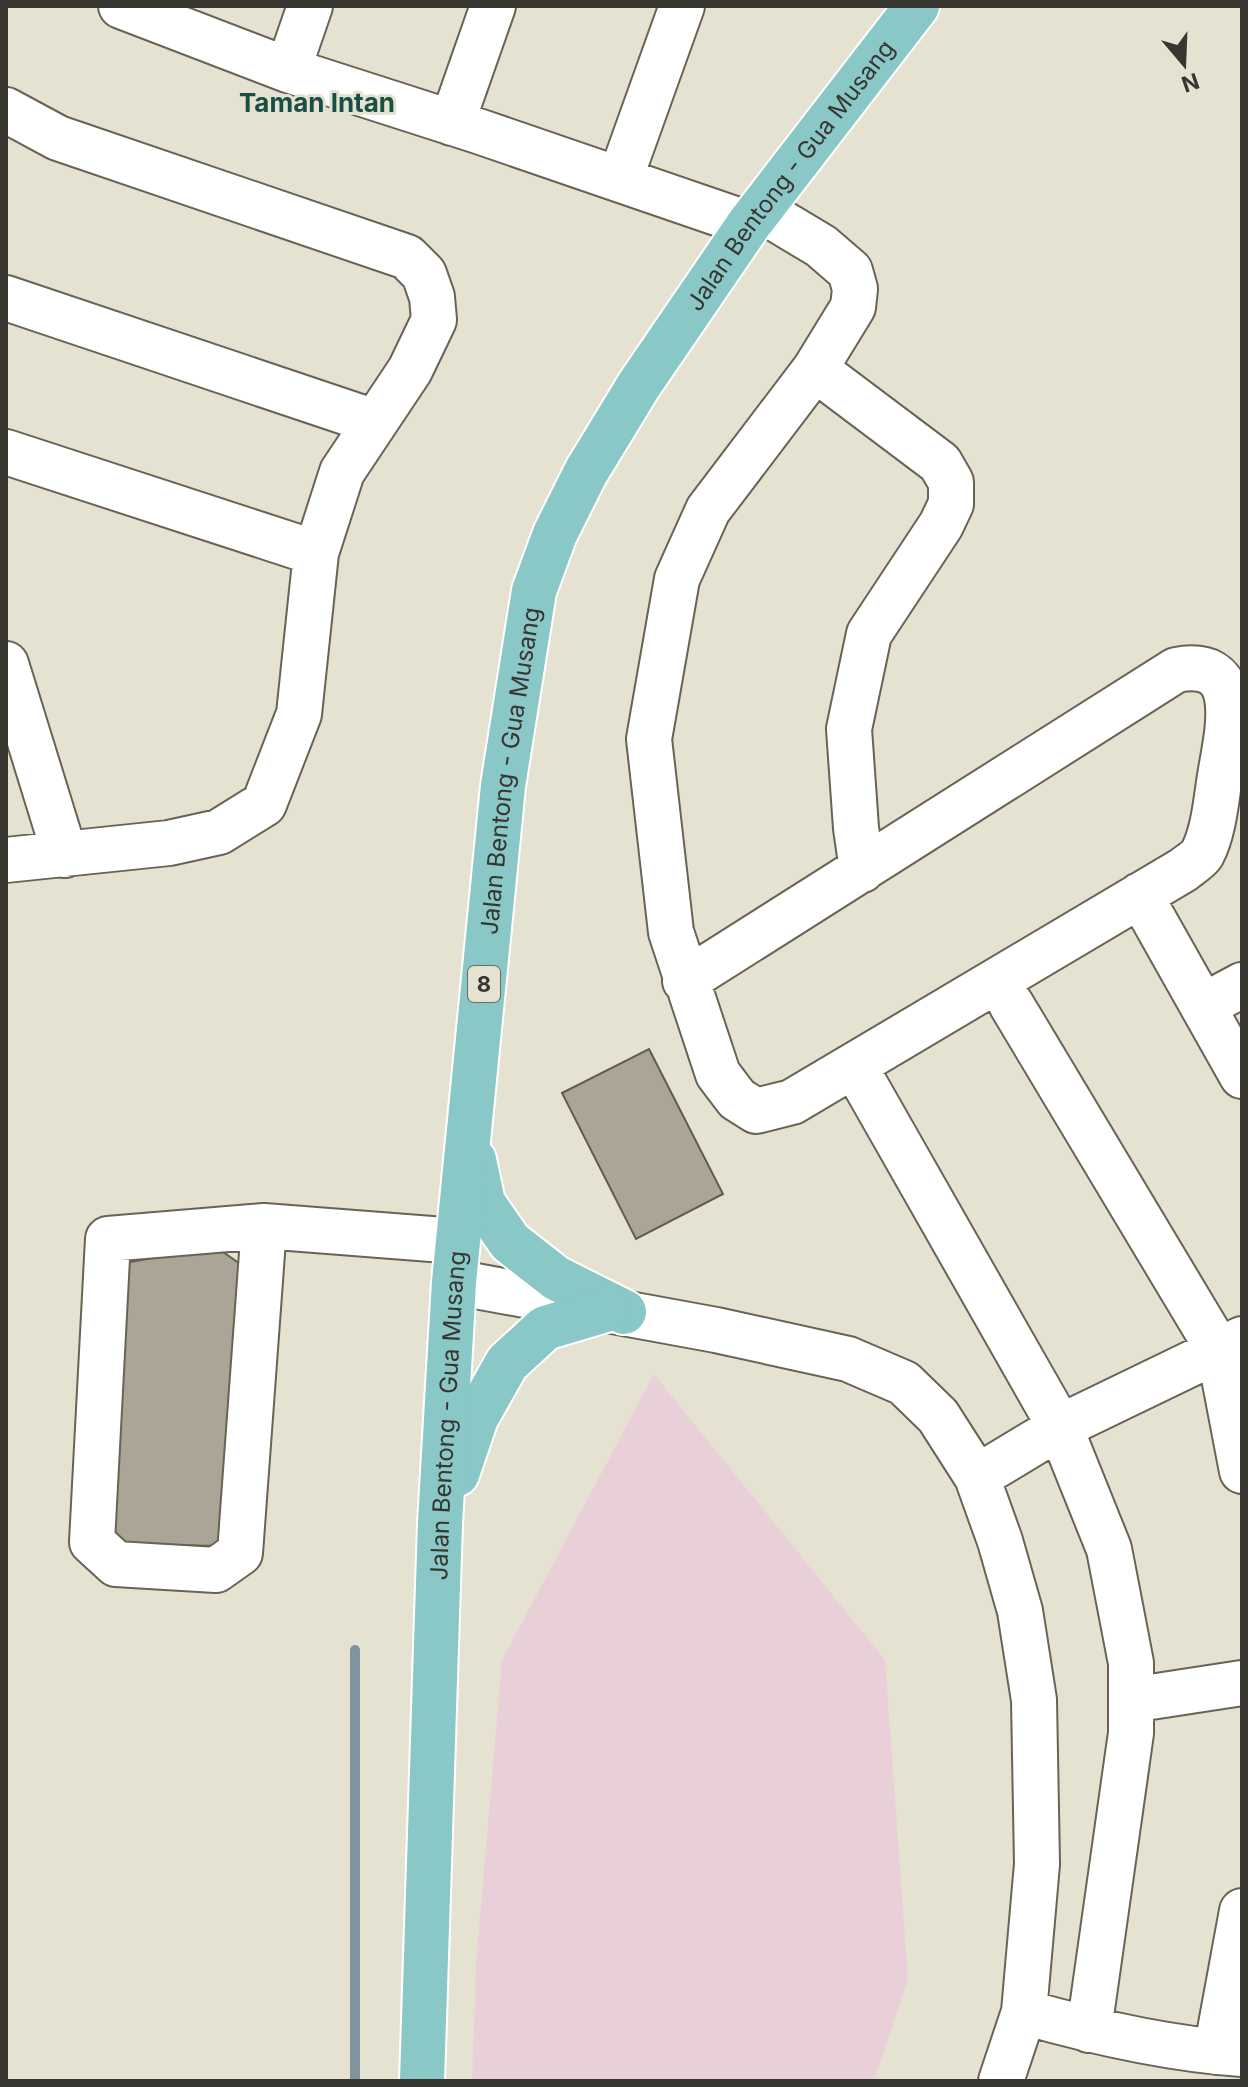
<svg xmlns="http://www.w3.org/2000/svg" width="1248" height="2087" viewBox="0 0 1248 2087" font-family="Inter,sans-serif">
<rect width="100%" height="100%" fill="#e6e2d1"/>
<path fill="#e9d0d8" d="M654 1374 885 1660 908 1979 874 2081H472L476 1964 502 1660Z"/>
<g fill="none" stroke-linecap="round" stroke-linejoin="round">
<path stroke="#8293a0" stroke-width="10" d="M355 2081V1650"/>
</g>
<path fill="#aaa596" stroke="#605c4e" stroke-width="2" d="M649 1049 723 1194 636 1239 562 1093Z
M216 1247 243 1266 219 1546 110 1544 124 1263Z"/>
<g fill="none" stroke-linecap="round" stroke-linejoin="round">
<defs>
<path id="minor" d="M121 6 288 70 478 131 749 224
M288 70 310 6
M6 110 58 138 407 257 424 274 432 297 434 320 410 370 342 472 316 553 299 714 264 804 219 832 169 843 6 860
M452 123 493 6
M620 179 682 6
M6 298 375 422
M815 369 940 463 951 482V504L941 525 869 634 849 729 856 828 862 870
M6 452 316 553
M6 664 65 855
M1140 895 1242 1076
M685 981 1176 670C1248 656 1227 733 1220 776 1216 801 1214 831 1202 854 1198 860 1189 865 1183 870L792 1102 756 1111 737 1099 718 1074 671 932 649 739 677 579 708 510 815 369 853 307 855 289 850 271 821 246 761 210
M1011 1004 1219 1351 1242 1471
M1203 1006 1242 985
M854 1065 1060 1427 1109 1549 1131 1663V1733L1089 2030
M264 1226 240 1553 216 1570 116 1564 92 1542 108 1239 264 1226 457 1241
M454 1282 716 1330 848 1359 904 1383 938 1416 977 1477 1000 1541 1020 1611 1034 1700 1037 1864 1024 2012 1001 2081
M977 1477 1060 1427 1242 1339
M1131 1700 1242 1683
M1024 2012C1094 2032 1168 2049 1242 2054
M1216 2052 1242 1911"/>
<g id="major">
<path d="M474 1160 483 1203 510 1242 556 1278 624 1312"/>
<path d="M457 1474 476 1418 507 1363 545 1328 609 1309"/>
<path id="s1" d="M422 2081 440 1523 454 1282 503 786 534 591 555 534 586 472 639 385 749 224 917 6"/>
</g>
</defs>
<use href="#minor" stroke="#686355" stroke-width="48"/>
<use href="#major" stroke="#fff" stroke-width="48"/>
<use href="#minor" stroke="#fff" stroke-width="44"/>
<use href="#major" stroke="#89c8c7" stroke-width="44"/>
</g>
<g text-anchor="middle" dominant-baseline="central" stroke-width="6" stroke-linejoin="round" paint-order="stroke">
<rect fill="#e6e2d1" stroke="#6c6a60" stroke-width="2" x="468" y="966" width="32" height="36" rx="6"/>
<g font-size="22" font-weight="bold" fill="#383630">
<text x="484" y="984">8</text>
</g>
<g font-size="24" fill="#383630" stroke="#e6e2d1">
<text stroke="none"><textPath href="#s1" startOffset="1986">Jalan Bentong - Gua Musang</textPath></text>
<text stroke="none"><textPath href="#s1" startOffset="1314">Jalan Bentong - Gua Musang</textPath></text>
<text stroke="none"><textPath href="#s1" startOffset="666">Jalan Bentong - Gua Musang</textPath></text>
</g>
<g font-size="26" font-weight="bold" fill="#174f45" stroke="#e6e2d1">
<text x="317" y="102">Taman Intan</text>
</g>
</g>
<rect width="1248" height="2087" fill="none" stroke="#383630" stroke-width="16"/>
<g transform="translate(1184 64) rotate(161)" stroke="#e6e2d1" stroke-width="6" paint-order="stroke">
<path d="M0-6L14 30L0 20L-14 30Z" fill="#383630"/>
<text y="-12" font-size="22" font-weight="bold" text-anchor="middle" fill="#383630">N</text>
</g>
</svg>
